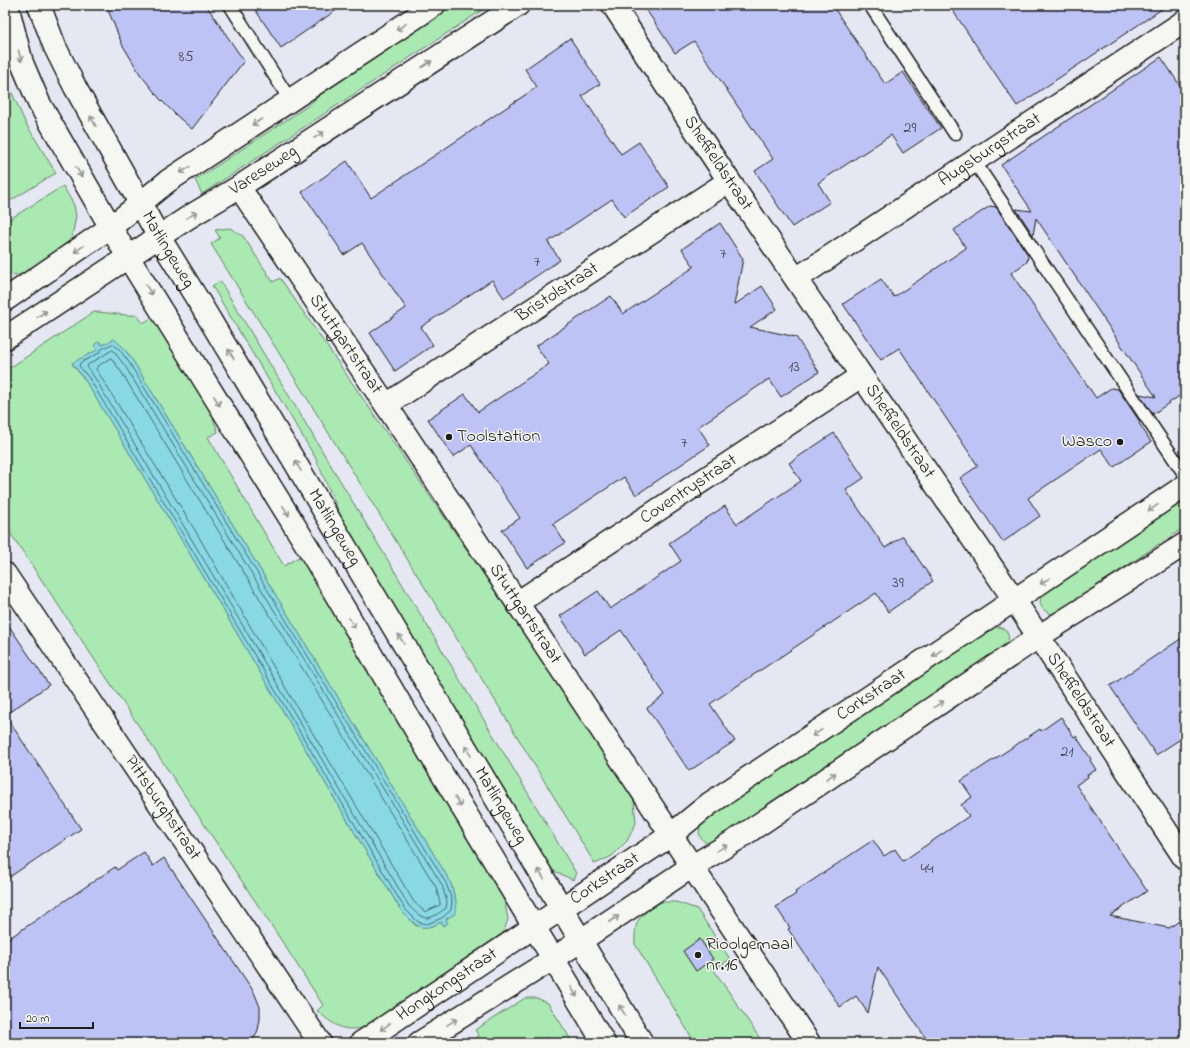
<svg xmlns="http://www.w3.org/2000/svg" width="1190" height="1048" viewBox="0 0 1190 1048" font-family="'Indie Flower',sans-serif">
<rect width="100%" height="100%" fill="#f6f6f2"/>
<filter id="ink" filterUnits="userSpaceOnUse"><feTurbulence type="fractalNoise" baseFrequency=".025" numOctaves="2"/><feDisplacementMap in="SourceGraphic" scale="8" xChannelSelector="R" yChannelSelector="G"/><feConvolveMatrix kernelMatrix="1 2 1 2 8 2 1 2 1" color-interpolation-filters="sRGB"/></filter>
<g filter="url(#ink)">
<path fill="#e5e7f3" d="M5 5H1185V1043H5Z"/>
<path fill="#aae9b1" stroke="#638266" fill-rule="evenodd" d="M446 5H490L202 194 195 180 309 105 340 76Z
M5 77 25 122 56 173 5 204Z
M63 186 74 205 76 216 72 237 61 251 32 270 19 275 5 274V222Z
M230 228 243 236 273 282 280 278 562 688 634 801 636 823 627 841 612 856 595 864 485 684 211 244 220 238 215 230Z
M220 281 576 873 573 880 554 871 545 861 342 519 315 457 212 286Z
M94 312C108 312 122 316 137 315L143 323 156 315 205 396 218 432 208 437 284 566 302 555 502 890 508 919 502 937 370 1027C342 1032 338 1028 317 1011L323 1005 287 949 5 525V371ZM99 341 102 345 123 347 133 361 450 881 456 901 443 926 441 922 435 925 416 926 402 912C296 735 193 556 85 380L72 364 98 350Z
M1185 498V527L1057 612 1051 614C1039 609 1037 601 1045 591Z
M992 627C1005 626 1012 633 1007 646L710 845C698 839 696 832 704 821Z
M661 902H676L697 909 730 959 714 970 763 1043H695L635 944C634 918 640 915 661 902Z
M525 998H537L548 1003 573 1043H552L549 1038 533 1039 526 1043H466L479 1036 475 1030Z"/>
<path fill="#89d9e5" stroke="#5d8d95" d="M114 339 123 347 133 361 450 881 456 901 455 914 446 919 448 923 443 926 441 922C421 933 417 926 402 912 296 735 193 556 85 380L72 363 97 350 95 344 99 341 102 345Z"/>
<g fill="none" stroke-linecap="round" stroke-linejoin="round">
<path stroke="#48686c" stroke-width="1" d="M113 344 120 350 130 364 446 883 452 901 451 910 442 918 427 924 418 922 405 909C299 732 196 554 89 378L79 366 80 363 99 353 102 349Z
M113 350 125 366 442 885 447 902 446 908C428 921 425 922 409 906 303 729 200 551 93 375L87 367 88 365Z
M111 358 120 370 436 887 440 903V905L425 912 414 902 288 692 196 532 96 369 97 367Z"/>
</g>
<path fill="#bdc3f5" stroke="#1c1c1c" d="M106 5H206L244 61 192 129 177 116 160 99 140 74 122 44Z
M252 5H344L281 48Z
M643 5H832L885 84 903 72 941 128 903 153 891 135 818 183 830 202 792 227 755 171 773 159 694 41 675 53Z
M949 5H1168L1017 106Z
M570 38 600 84 582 96 621 154 639 142 669 187 624 217 612 199 548 242 560 260 504 298 492 280 421 327 433 345 395 371 370 333 406 308 362 243 344 255 302 192 347 161 371 198 537 87 525 69Z
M1161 57 1185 93V392L1153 414 1139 394 1156 397 1036 218 1033 235 1016 209 1032 211 1001 165Z
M990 206 996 207 1028 255 1027 262 1011 273 1096 398 1111 388 1118 389 1140 422 1139 423 1151 442 1114 467 1101 449 1028 498 1040 516 1003 542 960 478 978 466 899 348 881 360 843 304 881 279 894 297 966 248 954 230Z
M720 223 743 259 734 305 762 286 777 309 750 327 796 337 819 372 781 397 769 379 698 427 710 445 636 495 624 477 553 524 565 543 527 568 502 530 520 518 471 445 453 457 428 419 465 394 478 412 549 364 536 346 611 296 623 314 694 267 682 249Z
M834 433 864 478 846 490 885 548 903 536 933 581 888 612 876 593 710 704 735 741 689 771 647 708 665 695 621 630 585 654 560 616 598 591 610 609 681 561 669 543 725 506 737 524 801 481 789 463Z
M5 620 49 685 5 715Z
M1185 636V736L1156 755 1110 686Z
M5 715 81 829 5 880Z
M1061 717 1074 737 1076 736 1091 759 1090 760 1096 770 1087 775 1088 777 1076 785 1147 891 1110 916 1169 928 1185 917V1043H929L878 967 868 1013 856 996 840 1007 788 929 790 928 776 907 796 894 795 892 873 840 884 856 895 849 903 861 969 816 961 805 972 797 961 781 1040 729 1041 731Z
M144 852 153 866 164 858 254 992 260 1007V1019L258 1030 252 1043H5V941L115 867 117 870Z
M700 939 713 959 696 971 683 951Z"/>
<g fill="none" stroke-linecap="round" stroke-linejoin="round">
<defs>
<path id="service" d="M230 5 290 100
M870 5 955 134
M974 161 1185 475"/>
<g id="minor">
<path id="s1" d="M613 5 729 181 1015 601 1185 859"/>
<path id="s2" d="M239 187 386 405 809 1043"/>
<path id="s3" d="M796 279 1185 21"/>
<path d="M5 300 111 227 168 181 434 5"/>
<path id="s4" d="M5 338 189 217 239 187 518 5"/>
<path id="s5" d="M386 405 729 181"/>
<path id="s6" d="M5 574 320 1043"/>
<path id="s7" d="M517 603 861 376"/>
<path id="s8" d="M361 1043 671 835 709 804 1185 486"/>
<path d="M419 1043 553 959 691 867 736 840 1038 637 1185 544"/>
</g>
<g id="secondary">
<path d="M7 5 22 63 39 103 128 257 309 549 424 744 604 1043"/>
<path id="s9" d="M39 5 55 47 75 87 159 237 201 305 642 1043"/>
</g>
</defs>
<use href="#service" stroke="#1c1c1c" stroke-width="15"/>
<use href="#minor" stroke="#1c1c1c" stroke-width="25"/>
<use href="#secondary" stroke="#1c1c1c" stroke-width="25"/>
<use href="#service" stroke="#f6f6f2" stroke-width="12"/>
<use href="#minor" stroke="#f6f6f2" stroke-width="22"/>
<use href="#secondary" stroke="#f6f6f2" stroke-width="22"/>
</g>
<defs><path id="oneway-shaft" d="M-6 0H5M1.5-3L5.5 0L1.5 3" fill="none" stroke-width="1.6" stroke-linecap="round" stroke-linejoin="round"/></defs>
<g stroke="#949492">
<use href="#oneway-shaft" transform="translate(401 27) rotate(147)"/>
<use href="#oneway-shaft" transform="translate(20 56) rotate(75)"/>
<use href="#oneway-shaft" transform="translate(427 64) rotate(-33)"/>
<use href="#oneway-shaft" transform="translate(93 121) rotate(-119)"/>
<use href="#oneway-shaft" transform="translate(257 122) rotate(147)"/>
<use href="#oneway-shaft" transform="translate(319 135) rotate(-33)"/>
<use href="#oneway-shaft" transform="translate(185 170) rotate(147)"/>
<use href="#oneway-shaft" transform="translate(79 172) rotate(60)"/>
<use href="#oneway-shaft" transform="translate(192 215) rotate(-31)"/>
<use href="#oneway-shaft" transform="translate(79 249) rotate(145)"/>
<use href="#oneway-shaft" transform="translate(149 290) rotate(58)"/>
<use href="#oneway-shaft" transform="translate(42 314) rotate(-33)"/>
<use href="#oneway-shaft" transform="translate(231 354) rotate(-121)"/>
<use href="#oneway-shaft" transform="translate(217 401) rotate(58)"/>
<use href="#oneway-shaft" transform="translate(298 466) rotate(-121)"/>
<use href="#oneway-shaft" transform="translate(1153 508) rotate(146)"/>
<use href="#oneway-shaft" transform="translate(286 511) rotate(58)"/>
<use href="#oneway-shaft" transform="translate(1045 581) rotate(146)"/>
<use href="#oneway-shaft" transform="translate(352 623) rotate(60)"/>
<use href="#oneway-shaft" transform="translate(401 639) rotate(-121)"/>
<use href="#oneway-shaft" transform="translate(937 653) rotate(146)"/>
<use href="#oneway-shaft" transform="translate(939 704) rotate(-34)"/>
<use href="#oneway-shaft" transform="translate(817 733) rotate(146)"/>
<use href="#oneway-shaft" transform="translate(468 751) rotate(-121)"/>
<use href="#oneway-shaft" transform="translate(831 776) rotate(-34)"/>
<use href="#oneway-shaft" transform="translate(458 802) rotate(59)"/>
<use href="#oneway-shaft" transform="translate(722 848) rotate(-31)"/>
<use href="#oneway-shaft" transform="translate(541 874) rotate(-121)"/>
<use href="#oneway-shaft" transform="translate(614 919) rotate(-34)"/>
<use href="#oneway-shaft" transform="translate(574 992) rotate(59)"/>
<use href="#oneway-shaft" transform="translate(622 1010) rotate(-121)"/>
<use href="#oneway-shaft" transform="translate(452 1022) rotate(-32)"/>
<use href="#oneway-shaft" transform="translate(385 1027) rotate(146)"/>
</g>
</g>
<g fill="#1c1c1c" stroke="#f6f6f2" stroke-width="1.5">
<circle cx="449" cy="437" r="4"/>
<circle cx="1120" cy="442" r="4"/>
<circle cx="698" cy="955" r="4"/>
</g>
<g text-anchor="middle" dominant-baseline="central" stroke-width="3" stroke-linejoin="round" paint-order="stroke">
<g font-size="16" fill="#444652">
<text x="186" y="57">85</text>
<text x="910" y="128">29</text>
<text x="723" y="254">7</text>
<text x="537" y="262">7</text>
<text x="794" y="367">13</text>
<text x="684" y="443">7</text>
<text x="898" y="583">39</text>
<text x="1067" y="752">21</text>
<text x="927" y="869">44</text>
</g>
<g font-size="18" fill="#1c1c1c" stroke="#f6f6f2">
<text stroke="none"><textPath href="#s3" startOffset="233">Augsburgstraat</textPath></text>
<text stroke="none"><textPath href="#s1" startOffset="190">Sheffieldstraat</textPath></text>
<text stroke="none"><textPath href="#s4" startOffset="308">Vareseweg</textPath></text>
<text stroke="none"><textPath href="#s9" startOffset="277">Matlingeweg</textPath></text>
<text stroke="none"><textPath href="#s5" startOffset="205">Bristolstraat</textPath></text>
<text stroke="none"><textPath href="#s2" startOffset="190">Stuttgartstraat</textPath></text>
<text stroke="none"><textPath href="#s1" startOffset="514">Sheffieldstraat</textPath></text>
<text stroke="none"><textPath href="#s7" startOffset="206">Coventrystraat</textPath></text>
<text stroke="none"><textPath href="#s9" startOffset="601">Matlingeweg</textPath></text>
<text stroke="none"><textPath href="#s2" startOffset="514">Stuttgartstraat</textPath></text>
<text stroke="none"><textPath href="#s8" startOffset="618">Corkstraat</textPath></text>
<text stroke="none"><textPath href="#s1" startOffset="838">Sheffieldstraat</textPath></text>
<text stroke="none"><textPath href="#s9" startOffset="925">Matlingeweg</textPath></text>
<text stroke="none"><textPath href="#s6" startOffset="282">Pittsburghstraat</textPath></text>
<text stroke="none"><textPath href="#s8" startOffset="294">Corkstraat</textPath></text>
<text stroke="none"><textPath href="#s8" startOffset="104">Hongkongstraat</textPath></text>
</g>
<g font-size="18" fill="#1c1c1c" stroke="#f6f6f2" text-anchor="start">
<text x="457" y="437">Toolstation</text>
<text x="1112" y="442" text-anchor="end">Wasco</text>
<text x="706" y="945">Rioolgemaal<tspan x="706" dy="21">nr.16</tspan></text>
</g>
</g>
<rect width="1190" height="1048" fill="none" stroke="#f6f6f2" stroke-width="20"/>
<rect x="10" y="10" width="1170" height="1028" fill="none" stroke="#1c1c1c" stroke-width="1.5" filter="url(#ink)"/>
<path d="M20 1022v6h73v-6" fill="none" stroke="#1c1c1c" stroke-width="2"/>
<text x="26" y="1022" font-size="12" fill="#1c1c1c" stroke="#f6f6f2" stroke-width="3" paint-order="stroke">20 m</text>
</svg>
